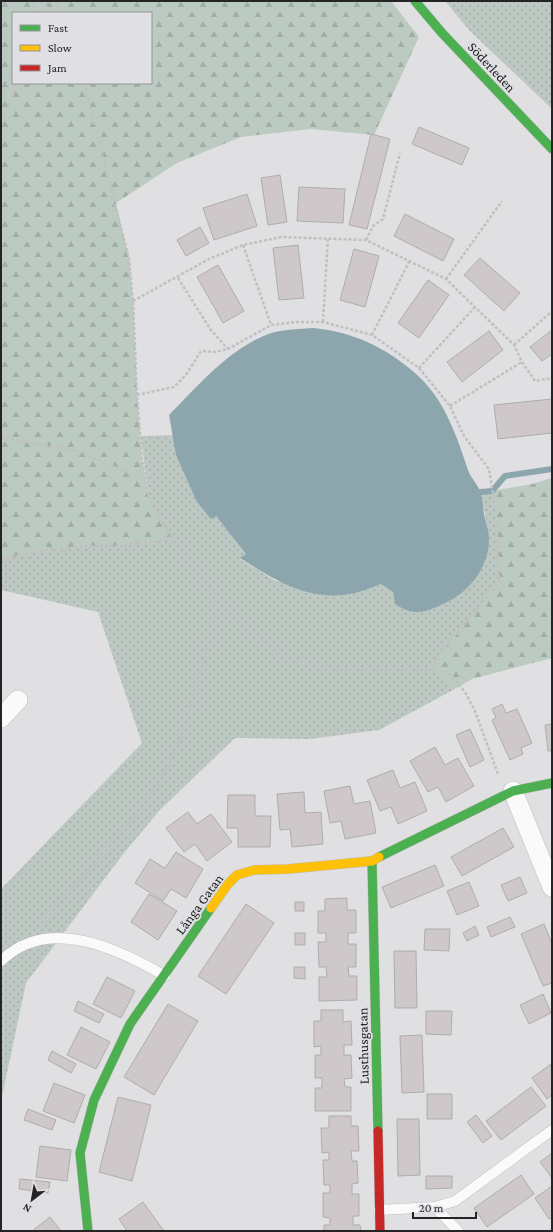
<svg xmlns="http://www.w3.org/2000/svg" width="553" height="1232" viewBox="0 0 553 1232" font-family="'Crimson Pro',serif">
<defs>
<pattern id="grass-dots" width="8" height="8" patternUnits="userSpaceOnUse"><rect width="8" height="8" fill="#bdc8c2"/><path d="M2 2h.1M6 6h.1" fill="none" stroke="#a2aca7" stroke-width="1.8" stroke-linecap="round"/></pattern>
<pattern id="forest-firs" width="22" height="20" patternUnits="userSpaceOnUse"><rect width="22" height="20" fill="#bbcbc1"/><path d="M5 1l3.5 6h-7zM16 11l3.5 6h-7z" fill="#a1aea6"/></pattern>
</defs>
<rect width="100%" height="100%" fill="#e0e0e3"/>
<path fill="url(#grass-dots)" d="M445 1H552V109L469 30Z
M174 435 176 455 216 516 246 554 240 559 276 581 333 595 354 593 381 584 393 592 395 604 489 538 481 492 492 491 496 512 499 582 439 655 434 666 453 690 379 730 310 739 235 738 159 811 124 853 26 983 1 1101V889L142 743 98 612 1 590V560L45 550 92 546H120L171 538 149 500 141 436Z"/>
<path fill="url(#forest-firs)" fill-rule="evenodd" d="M1 1H391L419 37 374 135 311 129 241 137 177 163 116 203 129 259 133 301 137 395 142 459 149 500 172 538 120 546H92L45 550 1 560ZM13 13H151V83H13Z
M552 478V658L472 679 453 690 434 666 439 655 499 582 496 512 492 491 532 484Z"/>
<path fill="#8da6ad" d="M314 328C353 332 385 347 415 373 443 397 456 433 467 467 469 476 477 483 480 491 483 498 483 507 484 515 486 522 489 531 489 539 489 567 469 593 443 604 425 613 413 616 395 604L393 592 381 584C372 587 363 591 355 593 310 603 276 581 240 558L246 554 216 516 211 519 197 502 176 455 169 415C199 385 229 348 271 333 285 329 300 329 314 328Z"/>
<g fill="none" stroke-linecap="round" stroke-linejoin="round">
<path stroke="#8da6ad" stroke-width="6" d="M481 492 492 491 505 476 552 469"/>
</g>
<path fill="#cfc8ca" stroke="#adacae" d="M419 127 469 148 462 165 412 144Z
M371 134 390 139 367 229 349 225Z
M280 175 287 222 268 225 261 178Z
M299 187 345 189 343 223 297 221Z
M247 194 257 226 214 240 203 208Z
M405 214 454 239 443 261 394 236Z
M200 227 209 243 186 256 177 240Z
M298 245 304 298 279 300 273 248Z
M354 249 379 256 365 307 340 300Z
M480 258 520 293 504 311 464 275Z
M218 265 244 311 223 323 197 277Z
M428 280 449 295 419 338 398 323Z
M552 330V354L542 361 530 347Z
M489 331 503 350 462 382 447 362Z
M552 399V433L498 439 494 405Z
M502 704 506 713 517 709 532 743 521 748 523 754 510 760 492 720 496 718 492 709Z
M552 724V751H548L545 725Z
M470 729 484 760 470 767 456 735Z
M435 747 445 765 458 758 474 786 446 802 438 787 428 792 410 761Z
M393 770 400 788 415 782 427 811 398 824 391 807 380 811 367 780Z
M350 786 354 804 370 801 376 833 345 839 341 821 330 823 324 791Z
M304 792 305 813 321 812 323 844 292 847 290 829 280 830 277 794Z
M228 795H255V816H271L270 847H238V828H227Z
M188 812 197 824 211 814 232 842 207 861 195 844 184 852 166 828Z
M503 828 514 847 462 876 451 857Z
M176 852 203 869 186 898 171 889 163 901 135 883 150 859 165 868Z
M435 865 444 886 391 908 382 887Z
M520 877 527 893 508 901 501 885Z
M469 882 479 906 457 915 447 891Z
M149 894 177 911 158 940 131 922Z
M347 898V910H356V933H348V944H356V967H348L349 976H357V1000L319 1001V977H327L326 967H319L318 942H326V933H318V911H325V899Z
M295 902H304V911H295Z
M246 904 274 923 226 994 198 976Z
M510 917 515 927 491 937 487 927Z
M544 924 552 944V983L543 986 521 934Z
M475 926 479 935 467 941 463 933Z
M425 929H450L449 951 424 950Z
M295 933H305V945H295Z
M394 951H416L417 1008H395Z
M294 967H305V979L294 978Z
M107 977 135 991 121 1018 93 1004Z
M543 994 551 1013 529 1024 520 1005Z
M78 1001 104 1014 99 1023 74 1011Z
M168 1004 198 1021 154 1095 124 1077Z
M321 1010H343V1022L351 1021 352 1045H344V1055H351L352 1078 344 1079 345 1087H351V1111H315V1088H322V1078H315V1055H321V1046L314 1047V1021H321Z
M426 1011H452L451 1035 426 1034Z
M81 1027 110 1042 96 1069 67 1055Z
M422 1035 424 1092 402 1093 400 1036Z
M52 1051 76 1064 71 1073 48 1060Z
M551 1064 552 1095 547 1099 532 1078Z
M54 1083 85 1095 74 1123 43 1111Z
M531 1087 546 1106 501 1140 486 1121Z
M427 1094H452V1119H427Z
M118 1097 151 1105 132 1181 99 1172Z
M28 1109 56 1120 52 1130 24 1120Z
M476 1115 492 1136 483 1143 467 1122Z
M329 1116H351V1126H358L359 1151H351L352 1161H357L358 1183 352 1184V1194H359V1216H353V1225H360L361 1231H324V1225H330V1218L323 1217V1193H330V1185H324L323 1160H329V1152L322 1153 321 1128H329Z
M397 1119H419L420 1175 398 1176Z
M40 1146 71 1150 67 1181 36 1177Z
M552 1153V1178L540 1162Z
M521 1175 534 1194 487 1227 474 1208Z
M426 1176H452V1188L426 1189Z
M20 1179 50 1182 48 1193 19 1189Z
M552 1186V1217L549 1219 535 1198Z
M143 1202 164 1231H127L119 1219Z
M50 1217 61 1231H32Z"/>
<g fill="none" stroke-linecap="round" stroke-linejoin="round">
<defs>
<path id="lane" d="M1 961C48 915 117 948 165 976
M435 1207 458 1231
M379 1210 435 1207 455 1201 552 1130"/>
<path id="street" d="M1 718 18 700
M513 791 552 887"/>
<path id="fast" d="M415 1 442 33 552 149
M379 857 513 791 552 783
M372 861 378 1131
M88 1231 80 1153 94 1100 130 1024 211 908"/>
<path id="slow" d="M211 908 228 884 237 875 254 870 288 869 372 861 379 857"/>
<path id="jam" d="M378 1131 380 1231"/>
</defs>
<use href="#lane" stroke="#bebec0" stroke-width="11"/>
<use href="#street" stroke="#bebec0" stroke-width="20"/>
<use href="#fast" stroke="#bebec0" stroke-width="10"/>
<use href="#slow" stroke="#bebec0" stroke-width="10"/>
<use href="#jam" stroke="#bebec0" stroke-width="10"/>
<path stroke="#c0c0c1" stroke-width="2.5" stroke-dasharray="3 2" stroke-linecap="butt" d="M57 1 61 13
M33 13 35 1
M44 13 48 1
M84 83 129 259 133 301 137 395 142 459 149 500 172 538 234 618 283 656 331 670H429L448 672 465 692 475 711 498 774
M1 99 13 68
M1 125 17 83
M366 240 373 226 383 219 400 153
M243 245 271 325
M178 278 211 330 228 349
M446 279 502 201
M133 301 209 259 243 245 281 237 366 240 446 279 514 345 522 362 535 381 552 378
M323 322 328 237
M372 335 410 260
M514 345 552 311
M419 368 475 307
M137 395 174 387 186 375 201 351 215 352 228 349 271 325 296 322H323L372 335 419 368 450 406 464 436 489 469 496 512 499 582 439 655 434 666
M450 406 522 362
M1 437 77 451 145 480
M1 560 45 550 92 546H120L172 538
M42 923 122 832 151 796 167 767 183 734 208 645 209 586"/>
<use href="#lane" stroke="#fafafb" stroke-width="10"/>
<use href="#street" stroke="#fafafb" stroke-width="19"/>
<use href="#fast" stroke="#4caf50" stroke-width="9"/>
<use href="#slow" stroke="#ffc107" stroke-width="9"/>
<use href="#jam" stroke="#c62828" stroke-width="9"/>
</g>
<g text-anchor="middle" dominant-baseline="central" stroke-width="3.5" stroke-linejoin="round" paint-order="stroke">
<g font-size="14" fill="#242426" stroke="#dfdfe4">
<text transform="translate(492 67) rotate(47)">Söderleden</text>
<text transform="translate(199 904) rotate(-54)">Långa Gatan</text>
<text transform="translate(363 1046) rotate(-91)">Lusthusgatan</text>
</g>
</g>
<rect width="553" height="1232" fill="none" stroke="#242426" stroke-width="4"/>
<rect x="12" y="12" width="140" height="72" fill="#dfdfe4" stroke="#949498"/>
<rect x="20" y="25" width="20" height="6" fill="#4caf50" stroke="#949498"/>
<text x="48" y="32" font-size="12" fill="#242426">Fast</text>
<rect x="20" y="45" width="20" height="6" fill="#ffc107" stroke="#949498"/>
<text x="48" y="52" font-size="12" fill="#242426">Slow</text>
<rect x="20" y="65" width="20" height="6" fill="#c62828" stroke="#949498"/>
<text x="48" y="72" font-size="12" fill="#242426">Jam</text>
<g transform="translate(32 1200) rotate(211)" stroke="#dfdfe4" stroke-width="3" paint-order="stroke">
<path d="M0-3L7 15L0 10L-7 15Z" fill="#242426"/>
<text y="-6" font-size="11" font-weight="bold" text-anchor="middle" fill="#242426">N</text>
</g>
<path d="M413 1212v6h63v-6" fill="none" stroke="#242426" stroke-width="2"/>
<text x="419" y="1212" font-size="12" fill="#242426" stroke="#dfdfe4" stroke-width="3" paint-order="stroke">20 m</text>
</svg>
